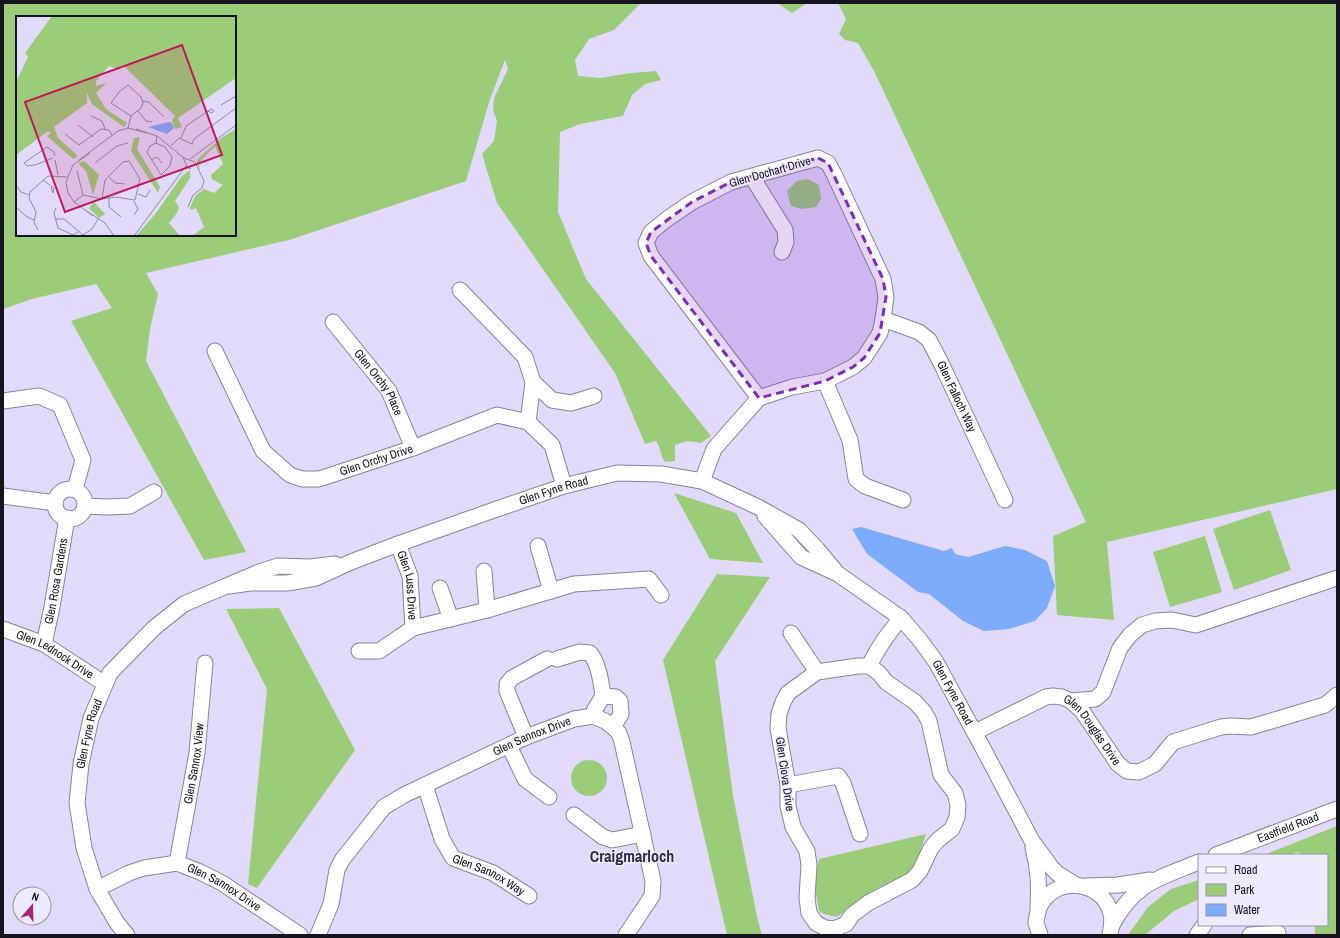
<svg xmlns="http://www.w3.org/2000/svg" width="1340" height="938" viewBox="0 0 1340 938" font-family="'Archivo Narrow',sans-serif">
<rect width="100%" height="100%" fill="#e2dafb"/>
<path fill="#9bcd78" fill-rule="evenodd" d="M3 3H641L614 30 589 39 575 60 578 76 600 78 631 73 656 71 661 80 645 84 632 95 623 116 580 124 560 132 558 212 586 279 711 436 701 443 687 441 675 445V461L665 462C660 455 661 448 656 441L645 444 615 373 497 203 482 154 494 141 497 121 493 110 494 98 508 69 505 60 490 99 466 181 289 240 146 273 158 294 150 329 146 361 246 552 204 560 71 321 112 308 96 284 32 299 3 309ZM17 17H235V235H17Z
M779 3H807L792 13 780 5Z
M838 3H1337V489L1107 542 1114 620 1057 615 1053 536 1086 522 874 71 858 43 845 40 839 34 846 19Z
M808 179 819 185 821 199 816 207 802 209 791 206 787 191 797 181Z
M674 493 736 513 763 563 710 559Z
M1270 510 1291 570 1234 590 1213 529Z
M1205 536 1222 592 1170 607 1153 552Z
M717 574 770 577 715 661 733 796 757 917 762 935H727L663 660Z
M279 608 355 750 257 888 248 884 267 689 226 609Z
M571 778a18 18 0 1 1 36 0a18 18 0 1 1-36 0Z
M1337 826V935H1315V925H1327V855H1307L1296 852 1291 855H1264Z
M926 834 913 872 863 899 837 917 824 914 819 911 814 882 819 859Z
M1199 880V899L1174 911 1145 935H1128L1148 907 1171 889Z"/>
<path fill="#7eacfd" d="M861 527 944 551 952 548 955 554 968 557 1005 546 1025 550 1047 561 1055 586 1047 608 1035 621 1009 629 984 631 963 621 929 594 918 592 867 554 852 529Z"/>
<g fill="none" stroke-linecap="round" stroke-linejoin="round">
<defs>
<g id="minor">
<path d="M752 177 785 230 786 242 782 252"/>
<path d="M460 290 525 357 533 382 528 422"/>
<path id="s1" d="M883 319 919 332 929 340 942 365 1005 500"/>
<path id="s2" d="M333 322 389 391 413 448"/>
<path id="s3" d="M215 351 263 451 290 475 302 479H319L413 448 497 415 528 422 552 445 564 486"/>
<path d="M825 381 850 440 856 479 865 486 903 500"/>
<path d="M533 382 552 400 571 403 594 396"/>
<path d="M3 401 39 396 60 405 83 460 75 489"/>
<path d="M702 481 714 449 759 398 792 387 825 381 853 367 864 358 880 333 883 319 886 297 883 279 834 174 828 163 818 158 731 182 692 202 667 219 651 232 646 243 651 256 759 398"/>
<circle cx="70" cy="504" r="15"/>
<path d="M3 496 55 503"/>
<path d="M85 506 106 507 130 506 154 492"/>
<path id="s4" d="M765 516 801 557 838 574 901 618 920 640 936 662 984 750 1032 841 1052 868 1058 874 1076 885"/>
<path id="s5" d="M398 544 410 576 413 628"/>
<path d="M538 546 551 591"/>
<path d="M484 571 487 610"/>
<path id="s6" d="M229 586 250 583H287L316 578 351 562 398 544 494 510 564 486 617 473 661 474 702 481 758 507 799 530 817 549 838 574"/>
<path d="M440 588 451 619"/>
<path id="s7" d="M3 629 44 644 105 684"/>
<path d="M791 633 817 672"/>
<path id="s8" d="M44 644 52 607 67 518"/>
<path d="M359 651H379L413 628 487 610 574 584 649 579 661 595"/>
<path d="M557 659 580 652 590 653C599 664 601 682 603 696L595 709 593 716"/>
<path d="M869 666 879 673 886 682 915 702 924 712 929 721 941 775 955 793 958 805 957 817 952 829 938 840 931 848 920 871 912 880 868 903 852 915 846 924 834 929 825 928 816 923 809 913 807 898 809 865 807 851 793 827 788 806V785L778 728 779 714 783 702 788 693 817 672 858 666H869C878 647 888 634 901 618"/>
<path d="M603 696 616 697 620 701 621 714 613 727"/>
<path d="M1071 701 1095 699 1103 692 1120 648 1130 635 1142 625 1155 621 1172 620 1196 625 1337 578"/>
<path id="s9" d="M975 732 1046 697 1053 696 1062 697 1071 701 1082 711 1118 764 1127 771 1139 772 1155 764 1173 742 1221 727 1230 726 1251 727 1325 705 1337 695"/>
<path d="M526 737 507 691V684L512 678 547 659"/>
<path d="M509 746 525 779 549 797"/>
<path id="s10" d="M425 785 442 839 453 858 493 873 529 896"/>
<path d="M788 785 838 776 843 783 860 834"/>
<path d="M574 815 603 837 612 840 643 834"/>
<path d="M1033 848C1039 870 1039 886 1038 909"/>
<path id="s11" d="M1216 855 1337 809"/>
<path id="s12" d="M177 863 197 753 205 663"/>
<path d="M1086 886 1118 885 1150 880"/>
<path id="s13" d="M97 889 129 873 144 868 177 863 200 872 222 883 300 935"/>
<path d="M1112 925C1134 883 1159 878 1199 862"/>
<path id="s14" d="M127 935 117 923 97 889 84 848 77 803 81 764 91 718 110 673 154 628 184 604 259 572 278 566 310 567 335 564"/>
<path id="s15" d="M318 935 331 904 337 870 342 860 384 807 404 795 526 737 574 719 593 716 605 721 613 727 619 733 622 742 653 881 652 896 626 935"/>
<path d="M1040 935C1039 931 1037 927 1036 923 1036 918 1038 913 1039 908 1053 875 1103 879 1111 914 1113 921 1111 928 1110 935"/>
<path d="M1197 935 1204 925"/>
<path d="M1250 935 1278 933"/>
</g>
</defs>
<use href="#minor" stroke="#88819f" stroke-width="17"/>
<use href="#minor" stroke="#fff" stroke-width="15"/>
</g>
<path fill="#7b2cbf" fill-opacity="0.2" stroke="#7b2cbf" stroke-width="3" stroke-dasharray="8 5" stroke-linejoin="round" d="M818 158 828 163 883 279 886 297 880 333 864 358 853 367 825 381 759 398 651 256 646 243 651 232 692 202 731 182Z"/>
<g text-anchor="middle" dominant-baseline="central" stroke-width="3" stroke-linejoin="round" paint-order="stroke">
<g font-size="12" fill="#16131e" stroke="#eeeafe">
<text transform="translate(770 172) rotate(-16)">Glen Dochart Drive</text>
<text stroke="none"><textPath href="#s2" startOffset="76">Glen Orchy Place</textPath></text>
<text stroke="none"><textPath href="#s1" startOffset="114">Glen Falloch Way</textPath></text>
<text stroke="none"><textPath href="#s3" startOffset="237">Glen Orchy Drive</textPath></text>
<text stroke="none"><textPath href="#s6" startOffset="341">Glen Fyne Road</textPath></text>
<text stroke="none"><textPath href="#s8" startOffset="64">Glen Rosa Gardens</textPath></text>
<text stroke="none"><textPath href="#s5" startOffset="43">Glen Luss Drive</textPath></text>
<text stroke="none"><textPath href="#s7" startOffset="58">Glen Lednock Drive</textPath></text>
<text stroke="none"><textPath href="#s4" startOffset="263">Glen Fyne Road</textPath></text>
<text stroke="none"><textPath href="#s9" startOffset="141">Glen Douglas Drive</textPath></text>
<text stroke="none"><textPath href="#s14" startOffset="214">Glen Fyne Road</textPath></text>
<text stroke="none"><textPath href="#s15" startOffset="311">Glen Sannox Drive</textPath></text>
<text stroke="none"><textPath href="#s12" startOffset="101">Glen Sannox View</textPath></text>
<text transform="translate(785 774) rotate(82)">Glen Clova Drive</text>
<text stroke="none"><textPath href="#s11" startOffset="77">Eastfield Road</textPath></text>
<text stroke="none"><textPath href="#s10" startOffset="118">Glen Sannox Way</textPath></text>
<text stroke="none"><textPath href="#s13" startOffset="138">Glen Sannox Drive</textPath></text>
</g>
<g font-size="16" font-weight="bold" fill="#302942" stroke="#eeeafe">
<text x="632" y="856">Craigmarloch</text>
</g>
</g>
<g transform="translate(16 16)">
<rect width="220" height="220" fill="#e2dafb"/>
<path d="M36 0H220V62L162 102 166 111 159 113 156 104 159 100 115 57 107 49 103 54 93 50 80 65V70L90 67 80 77 90 93 111 107 108 111 76 88 71 77V87L38 111 42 122 62 140 57 143 31 120 35 117 32 115 0 139V66L12 41 9 37ZM220 113V220H176L188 211 180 192 175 194 174 192 179 180 188 173 198 177 207 169 196 163 195 159 207 148 199 130 186 143 183 147 184 155 181 147 182 143 205 122ZM124 121 121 133 144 171 142 177 115 135 118 122ZM68 145 83 159 77 179 70 155 62 147ZM174 154V162L159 185 163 191 161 197 153 207 164 220H120L140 197 166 160ZM78 186 89 198 83 202 73 192Z" fill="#9bcd78"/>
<path d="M153 106 156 107 158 112 151 118 132 111Z" fill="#7eacfd"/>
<path fill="none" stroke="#908aa3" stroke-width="1" d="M126 85 133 86 148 101M205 89 220 80M122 95 130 105 136 106M75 100 86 105 89 113M62 109 77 121M112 112 115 100 125 92 127 87 125 81 112 69 103 76 95 87 115 100M120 113 141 120 168 142 179 146 188 165 186 172 177 179 172 191M49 118 63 129 85 113 93 114 96 119M165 122 170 110 195 93 198 95 196 97 192 95M140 127 149 131 156 141 154 150 145 159 131 136 134 130 140 127 141 120M155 130 163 122 176 128 178 123 220 92M74 137 57 149 50 166 52 177 58 186 77 200M167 141 171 151 175 153M37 142 19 149 11 150 8 147 31 131 38 136 39 140M174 143 220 109M39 144 42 159M63 144 102 115 112 112 131 117M135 144 141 141 146 147M79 147 101 130 112 127M61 155 67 179M92 160 99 167 109 168M27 164 38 172 37 177 35 171M0 169 5 176 13 179M122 178 130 181 134 174M93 182V191L105 201M118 185 122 193 118 199M58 186 67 179 86 183 99 181 119 184 124 163 113 145 107 146 89 164 86 183M0 191 11 201 18 204M40 192 38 197 42 212 57 219 62 216M69 194 89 207 98 220M39 203H48L67 219 76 213 82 203M22 214 18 206 20 196 13 182 14 176 32 160 51 161M118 220 170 150"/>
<path fill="#c2185b" fill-opacity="0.15" stroke="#c2185b" stroke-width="2" d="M166 29 206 139 49 196 9 86Z"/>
<rect width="220" height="220" fill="none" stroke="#16131e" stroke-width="2"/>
</g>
<rect width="1340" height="938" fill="none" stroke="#16131e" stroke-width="8"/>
<rect x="1198" y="854" width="130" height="72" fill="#eeeafe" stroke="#9894a4"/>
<rect x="1206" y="867" width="20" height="6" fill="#ffffff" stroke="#9894a4"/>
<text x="1234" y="874" font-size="12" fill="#16131e">Road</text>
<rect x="1206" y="884" width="20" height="12" fill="#9bcd78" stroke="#9894a4"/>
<text x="1234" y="894" font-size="12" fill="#16131e">Park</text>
<rect x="1206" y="904" width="20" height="12" fill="#7eacfd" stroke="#9894a4"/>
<text x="1234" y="914" font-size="12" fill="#16131e">Water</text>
<g transform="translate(32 906) rotate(20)"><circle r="19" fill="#eeeafe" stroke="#9894a4"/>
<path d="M0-3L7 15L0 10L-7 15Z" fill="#a82775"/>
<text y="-6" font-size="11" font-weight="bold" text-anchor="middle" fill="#16131e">N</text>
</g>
</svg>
